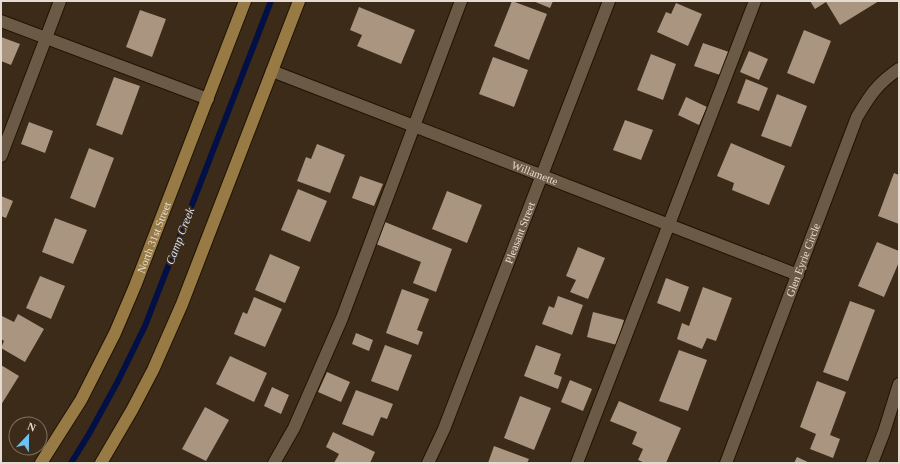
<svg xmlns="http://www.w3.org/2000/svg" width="900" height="464" viewBox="0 0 900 464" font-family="'Times New Roman',serif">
<rect width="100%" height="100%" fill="#3b2b18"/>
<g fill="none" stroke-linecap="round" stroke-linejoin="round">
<path stroke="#021046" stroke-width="6" d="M71 463 89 434 118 381 145 326 271 1"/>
</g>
<path fill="#a99580" d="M512 1 547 14 529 60 494 46Z
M533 1H553L550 8Z
M810 1H879L840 25 826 2 815 9Z
M676 3 702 14 688 46 657 32 666 12 671 14Z
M359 7 415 30 401 64 357 46 362 35 350 30Z
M140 10 166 19 152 57 126 47Z
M804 30 831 41 814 84 787 73Z
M1 37 20 44 11 65 1 61Z
M703 43 729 52 720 75 694 66Z
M749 51 768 59 759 80 740 72Z
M651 54 676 64 663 100 637 90Z
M493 57 528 70 514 107 479 94Z
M114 77 140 86 122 135 96 125Z
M746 79 768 88 759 111 737 103Z
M777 94 807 106 791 147 761 136Z
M686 97 707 107 699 125 678 115Z
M625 120 653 130 641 160 613 150Z
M29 122 53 131 45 153 21 144Z
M731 143 785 166 769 205 732 190 734 183 717 176Z
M317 144 345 155 330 193 297 181 306 157 311 159Z
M89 148 114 158 95 208 70 198Z
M894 173 899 175V224L878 216Z
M360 176 383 184 374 206 352 198Z
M298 189 327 201 310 242 281 230Z
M447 191 482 205 467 243 432 229Z
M1 196 13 201 6 218 1 216Z
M55 218 87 230 73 264 42 252Z
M385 222 452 249 436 292 413 283 421 262 376 244Z
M877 242 899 251V262L884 297 858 286Z
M578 247 605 258 588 299 570 292 576 280 566 276Z
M270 254 300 267 285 303 255 290Z
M40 276 65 286 51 319 26 308Z
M666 278 689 287 680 312 657 303Z
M703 287 732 298 716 341 707 338 702 349 677 339 682 323 689 326Z
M402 289 429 299 417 330 423 332 418 345 386 333Z
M558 296 583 305 572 335 542 324 549 306 554 308Z
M254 297 282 309 265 347 234 334 243 312 247 314Z
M850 301 875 310 848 381 823 372Z
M593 312 624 320 617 345 587 337Z
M18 314 44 329 25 362 1 348 4 341 1 339V317L2 316 14 322Z
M356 333 373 340 369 351 352 344Z
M385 345 412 355 398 391 371 381Z
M536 345 561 354 554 374 562 377 558 389 524 376Z
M679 350 707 360 688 411 659 401Z
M230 356 267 373 254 402 216 384Z
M1 365 19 376 1 405Z
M327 372 350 382 341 402 318 392Z
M570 380 592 389 583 411 561 402Z
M817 381 846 392 830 435 840 439 833 458 810 449 816 434 800 427Z
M272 387 289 395 281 414 264 406Z
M356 390 393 404 387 419 381 417 373 436 342 424Z
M520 396 551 408 534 450 504 438Z
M619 401 681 428 666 463H645L638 460 643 449 632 444 637 432 610 421Z
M205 407 229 420 206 461 182 449Z
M333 432 375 452 370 463H334L339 454 326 447Z
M494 446 529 459 527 463H488Z
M797 457 810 463H794Z"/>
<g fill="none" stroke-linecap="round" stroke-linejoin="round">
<defs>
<g id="minor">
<path d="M1 21 208 99"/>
<path id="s1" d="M272 71 798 275"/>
<path d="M1 156 60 1"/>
<path d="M274 463 294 428 342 318 461 1"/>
<path id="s2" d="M428 463 444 429 609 1"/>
<path d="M577 463 755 1"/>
<path id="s3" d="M726 463 857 117C870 95 877 84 899 69"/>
<path d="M872 463 884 432 899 384"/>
</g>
<g id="major">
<path id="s4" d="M41 463 81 400 115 333 135 286 245 1"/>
<path d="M101 463 132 410 153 370 182 304 299 1"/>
</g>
</defs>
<use href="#minor" stroke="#211302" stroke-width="14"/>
<use href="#major" stroke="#211302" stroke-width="14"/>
<use href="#minor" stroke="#6b5a46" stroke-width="12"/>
<use href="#major" stroke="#977a44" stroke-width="12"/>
</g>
<g text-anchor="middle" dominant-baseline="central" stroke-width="4" stroke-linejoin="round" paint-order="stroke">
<g font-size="11" fill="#e7dcd1" stroke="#3b2b18">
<text stroke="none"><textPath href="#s1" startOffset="282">Willamette</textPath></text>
<text stroke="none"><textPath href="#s2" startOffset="248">Pleasant Street</textPath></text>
<text stroke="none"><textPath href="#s4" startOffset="253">North 31st Street</textPath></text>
<text stroke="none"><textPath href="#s3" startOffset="217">Glen Eyrie Circle</textPath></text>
</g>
<g font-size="12" font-style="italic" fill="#d8e1f3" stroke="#3b2b18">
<text transform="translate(180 236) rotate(-69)">Camp Creek</text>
</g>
</g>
<rect width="900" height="464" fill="none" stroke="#e7dcd1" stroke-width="4"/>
<g transform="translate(28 436) rotate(22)"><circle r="19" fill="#3b2b18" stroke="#807262"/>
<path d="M0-3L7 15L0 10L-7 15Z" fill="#6ec2f3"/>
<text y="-6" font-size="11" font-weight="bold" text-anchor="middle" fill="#e7dcd1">N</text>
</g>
</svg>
